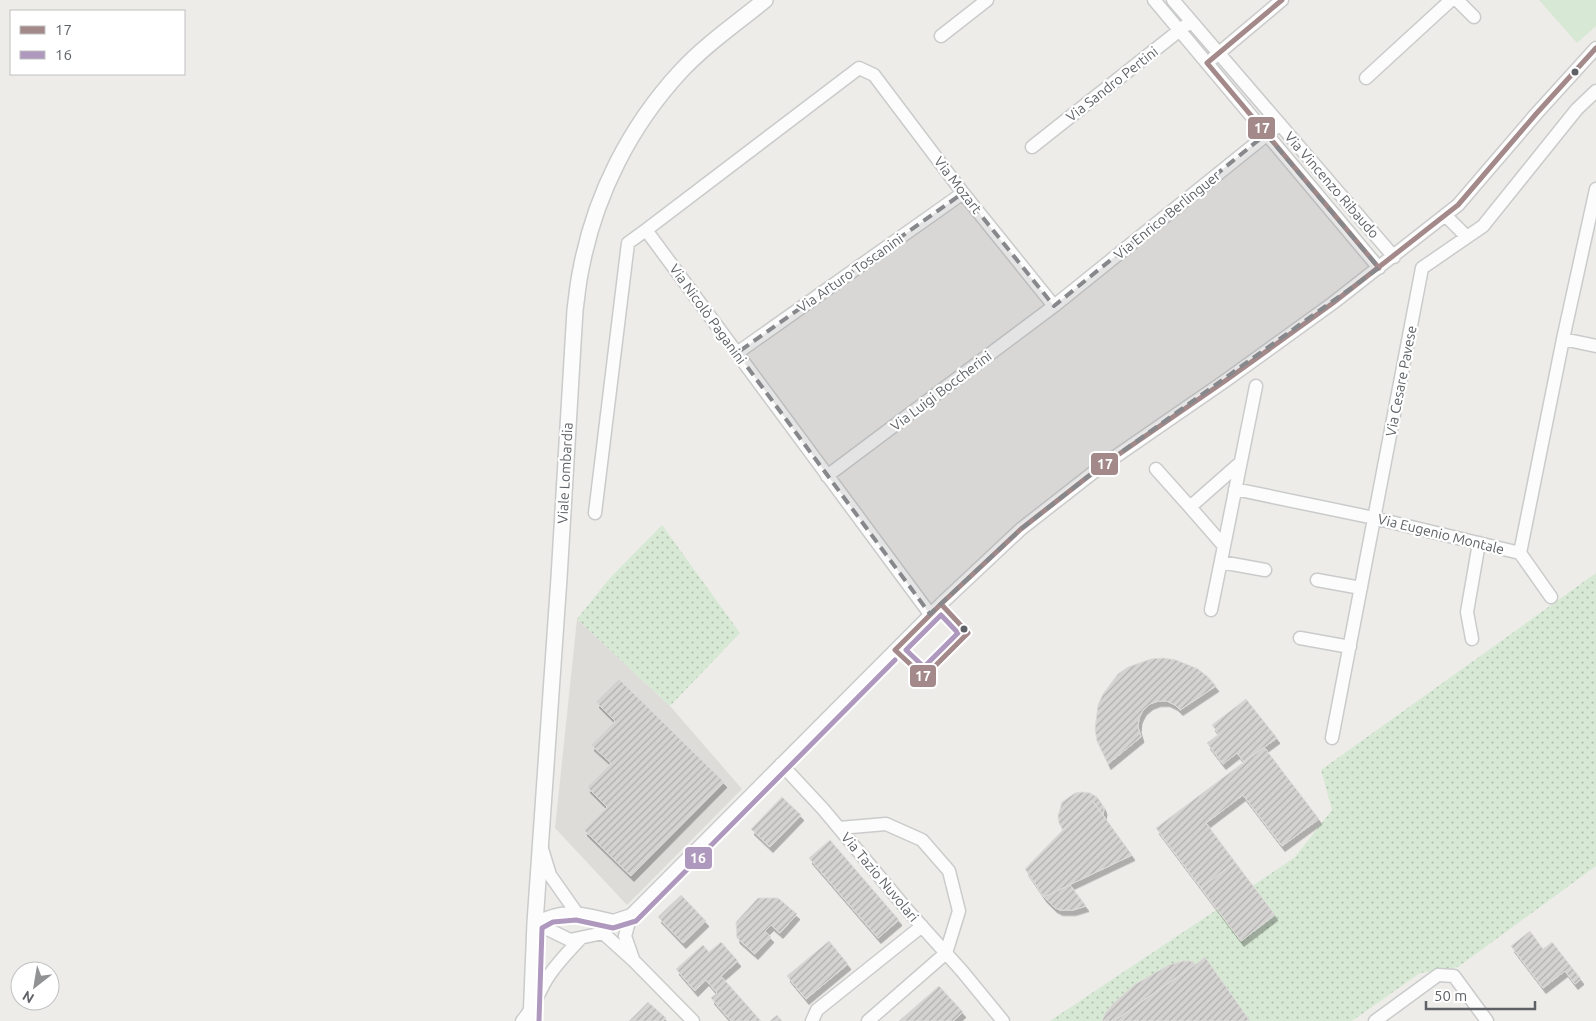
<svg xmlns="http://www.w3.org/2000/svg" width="1596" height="1021" viewBox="0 0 1596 1021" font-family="Ubuntu,sans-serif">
<defs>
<pattern id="garden-dots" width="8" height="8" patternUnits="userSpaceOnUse" patternTransform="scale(1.25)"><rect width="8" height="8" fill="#d7e9d5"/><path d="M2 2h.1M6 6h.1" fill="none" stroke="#b2c0b1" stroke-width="1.8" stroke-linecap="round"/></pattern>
<pattern id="building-hatch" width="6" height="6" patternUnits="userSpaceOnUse" patternTransform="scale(1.25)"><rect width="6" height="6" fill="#d5d3d2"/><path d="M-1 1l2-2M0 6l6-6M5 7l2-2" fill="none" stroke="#b0afae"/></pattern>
<filter id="shadow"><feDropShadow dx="3" dy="5.5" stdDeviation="0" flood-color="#0004"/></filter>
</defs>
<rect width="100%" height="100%" fill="#eeece9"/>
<path fill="#dedcd9" d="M577 619 670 706 742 789 627 905 555 828Z"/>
<path fill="#d7e9d5" d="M1539 0H1596V26L1577 43Z"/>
<path fill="url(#garden-dots)" d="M662 525 740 633 670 706 577 619 609 579Z
M1596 573V866L1458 967 1420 973 1352 1021H1050L1294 858 1332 810 1321 770Z"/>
<path fill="url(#building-hatch)" stroke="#dddbd8" filter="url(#shadow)" d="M1163 658 1176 660 1198 669 1208 677 1216 686 1180 710 1175 705 1167 701H1158L1150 704 1143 710 1139 718 1138 727 1141 737 1108 764 1097 741 1095 729 1098 705 1103 694 1118 674 1128 667 1151 659Z
M619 679 724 782 631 876 584 830 607 807 587 787 611 763 591 745 615 721 596 702Z
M1246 699 1277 738 1244 762 1237 753 1223 764 1207 743 1219 734 1212 725Z
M1264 747 1319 819 1282 846 1243 795 1206 823 1235 862 1201 888 1156 828Z
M1083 792 1090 793 1097 797 1102 804 1104 809 1103 815 1092 800 1063 830 1059 823 1058 816 1062 802 1075 793Z
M782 797 801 815 770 847 751 829Z
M1092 800 1132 855 1044 897 1025 869Z
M830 840 899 920 878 938 809 858Z
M1235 862 1275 915 1241 941 1201 888Z
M1070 885 1086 906 1073 910H1060L1054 907 1044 897Z
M681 895 706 921 683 943 658 917Z
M758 898H778L797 914 780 933 771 925 765 931 771 937 755 954 737 938 736 922Z
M1530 931 1543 949 1552 942 1581 979 1575 984 1565 971 1543 988 1511 946Z
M829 941 848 964 806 999 787 976Z
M721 942 738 961 721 976 761 1021H731L711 998 717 993 706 980 695 991 676 969 703 945 709 952Z
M1205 957 1250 1021H1114L1196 964Z
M1183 961H1190L1196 964 1114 1021H1102L1106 1012 1114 1003 1134 985 1169 965Z
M939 986 963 1012 953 1021H899Z
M648 1002 666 1018 663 1021H629Z
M777 1015 782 1021H770Z"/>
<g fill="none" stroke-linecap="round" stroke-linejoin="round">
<defs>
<path id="minor" d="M1154 0 1379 268
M1173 0 1394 257
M1457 0 1474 17
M941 36 987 0
M1213 58 1282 0
M1366 78 1451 0
M1032 147 1185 26
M1445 215 1467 237
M1563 339 1596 346
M737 353 963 193
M1240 463 1190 507 1224 546 1256 386
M1156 469 1190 507
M827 476 1054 306 1280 124
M1235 489 1374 518 1520 553 1563 339 1596 189
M595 513 628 243 646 230
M1520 553 1551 597
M1221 562 1265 570
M1317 580 1361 588
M1211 610 1224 546
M930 614 646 230 859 68 874 75 963 193 1054 306
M1300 638 1350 647
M1472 639 1467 612 1479 543
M1332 738 1422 268 1483 226 1577 109 1596 91
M781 764 823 809 909 912 962 971 1003 1021
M839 828 886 824 922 840 949 871 959 911 946 953 868 1021
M542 849 550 875 576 912
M631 915 625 936 633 959
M535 923 570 940 603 933 613 921 631 915 941 604 1021 529 1099 468 1225 381 1333 303 1458 205 1536 114 1596 48
M535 923C567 907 580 913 613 921
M603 933 634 961 693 1021
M522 1021C535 1007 538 992 548 977 557 963 570 950 581 938
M812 1021 817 1010 922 926
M1375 1021 1438 975 1454 976 1487 1021"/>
<path id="tertiary" d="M531 1021 535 923 559 578 575 310C577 296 578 282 581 269 595 195 630 126 681 71 706 44 737 23 765 0"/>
</defs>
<use href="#minor" stroke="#cacbcb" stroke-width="15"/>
<use href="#tertiary" stroke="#cacbcb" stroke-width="18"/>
<use href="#minor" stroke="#fcfcfc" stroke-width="12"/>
<use href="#tertiary" stroke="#fcfcfc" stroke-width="15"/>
<defs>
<path id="bus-1" d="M1282 0 1207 63 1379 268
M941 604 968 633 924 677 895 650Z
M941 604 1021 529 1099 468 1225 381 1333 303 1458 205 1536 114 1596 48"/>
<path id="bus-2" d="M941 615 958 633 924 667 906 650Z
M539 1021 542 928 553 922 576 920 613 928 636 921 895 660"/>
</defs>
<use href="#bus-1" stroke="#fff" stroke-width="9"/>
<use href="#bus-2" stroke="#fff" stroke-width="9"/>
<use href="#bus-1" stroke="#a38989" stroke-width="5"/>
<use href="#bus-2" stroke="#af98be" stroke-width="5"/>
</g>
<path fill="#86888b" fill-opacity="0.2" stroke="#86888b" stroke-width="4" stroke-dasharray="10 6" stroke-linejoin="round" d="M1266 134 1379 268 1099 468 1021 529 930 614 737 353 963 193 1054 306Z"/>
<g fill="#5e6266" stroke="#fff" stroke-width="2">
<circle cx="1575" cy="72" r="4.5"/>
<circle cx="964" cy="629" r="4.5"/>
</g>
<g text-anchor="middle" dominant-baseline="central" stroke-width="4.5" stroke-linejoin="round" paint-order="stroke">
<g font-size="14" fill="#5e6266" stroke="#fff">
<text transform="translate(1112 84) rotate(-38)">Via Sandro Pertini</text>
<text transform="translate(958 185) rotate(52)">Via Mozart</text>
<text transform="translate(1332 185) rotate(49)">Via Vincenzo Ribaudo</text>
<text transform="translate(1167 215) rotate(-39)">Via Enrico Berlinguer</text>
<text transform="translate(850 273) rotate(-35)">Via Arturo Toscanini</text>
<text transform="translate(708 314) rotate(54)">Via Nicolò Paganini</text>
<text transform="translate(1401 381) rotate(-79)">Via Cesare Pavese</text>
<text transform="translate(941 391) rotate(-37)">Via Luigi Boccherini</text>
<text transform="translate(565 473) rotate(-87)">Viale Lombardia</text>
<text transform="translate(1441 534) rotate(14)">Via Eugenio Montale</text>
<text transform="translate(880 877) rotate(50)">Via Tazio Nuvolari</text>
</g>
</g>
<g stroke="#fff" stroke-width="2">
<rect x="1247" y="116" width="29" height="24" rx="5" fill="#a38989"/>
<rect x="1090" y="452" width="29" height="24" rx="5" fill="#a38989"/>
<rect x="909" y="664" width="28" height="24" rx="5" fill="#a38989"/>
<rect x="684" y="846" width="29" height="24" rx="5" fill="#af98be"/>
</g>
<g font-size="14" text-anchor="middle" font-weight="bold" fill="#fff">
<text x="1262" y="133">17</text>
<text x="1105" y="469">17</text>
<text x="923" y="681">17</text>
<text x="698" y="863">16</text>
</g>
<rect x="10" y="10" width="175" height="65" fill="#ffffff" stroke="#bfc0c2"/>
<rect x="20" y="26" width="25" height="8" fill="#a38989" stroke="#bfc0c2"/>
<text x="55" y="35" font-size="15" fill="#5e6266">17</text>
<rect x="20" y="51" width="25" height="8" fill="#af98be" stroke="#bfc0c2"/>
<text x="55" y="60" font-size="15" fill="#5e6266">16</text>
<g transform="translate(35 986) rotate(211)"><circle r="24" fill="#ffffff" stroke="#bfc0c2"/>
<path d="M0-4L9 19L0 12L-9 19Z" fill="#909294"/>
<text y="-8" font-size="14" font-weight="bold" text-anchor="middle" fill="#5e6266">N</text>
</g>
<path d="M1426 1001v8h109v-8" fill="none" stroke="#5e6266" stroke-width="2.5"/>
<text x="1434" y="1001" font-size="15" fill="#5e6266" stroke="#ffffff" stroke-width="4" paint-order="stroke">50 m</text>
</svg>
